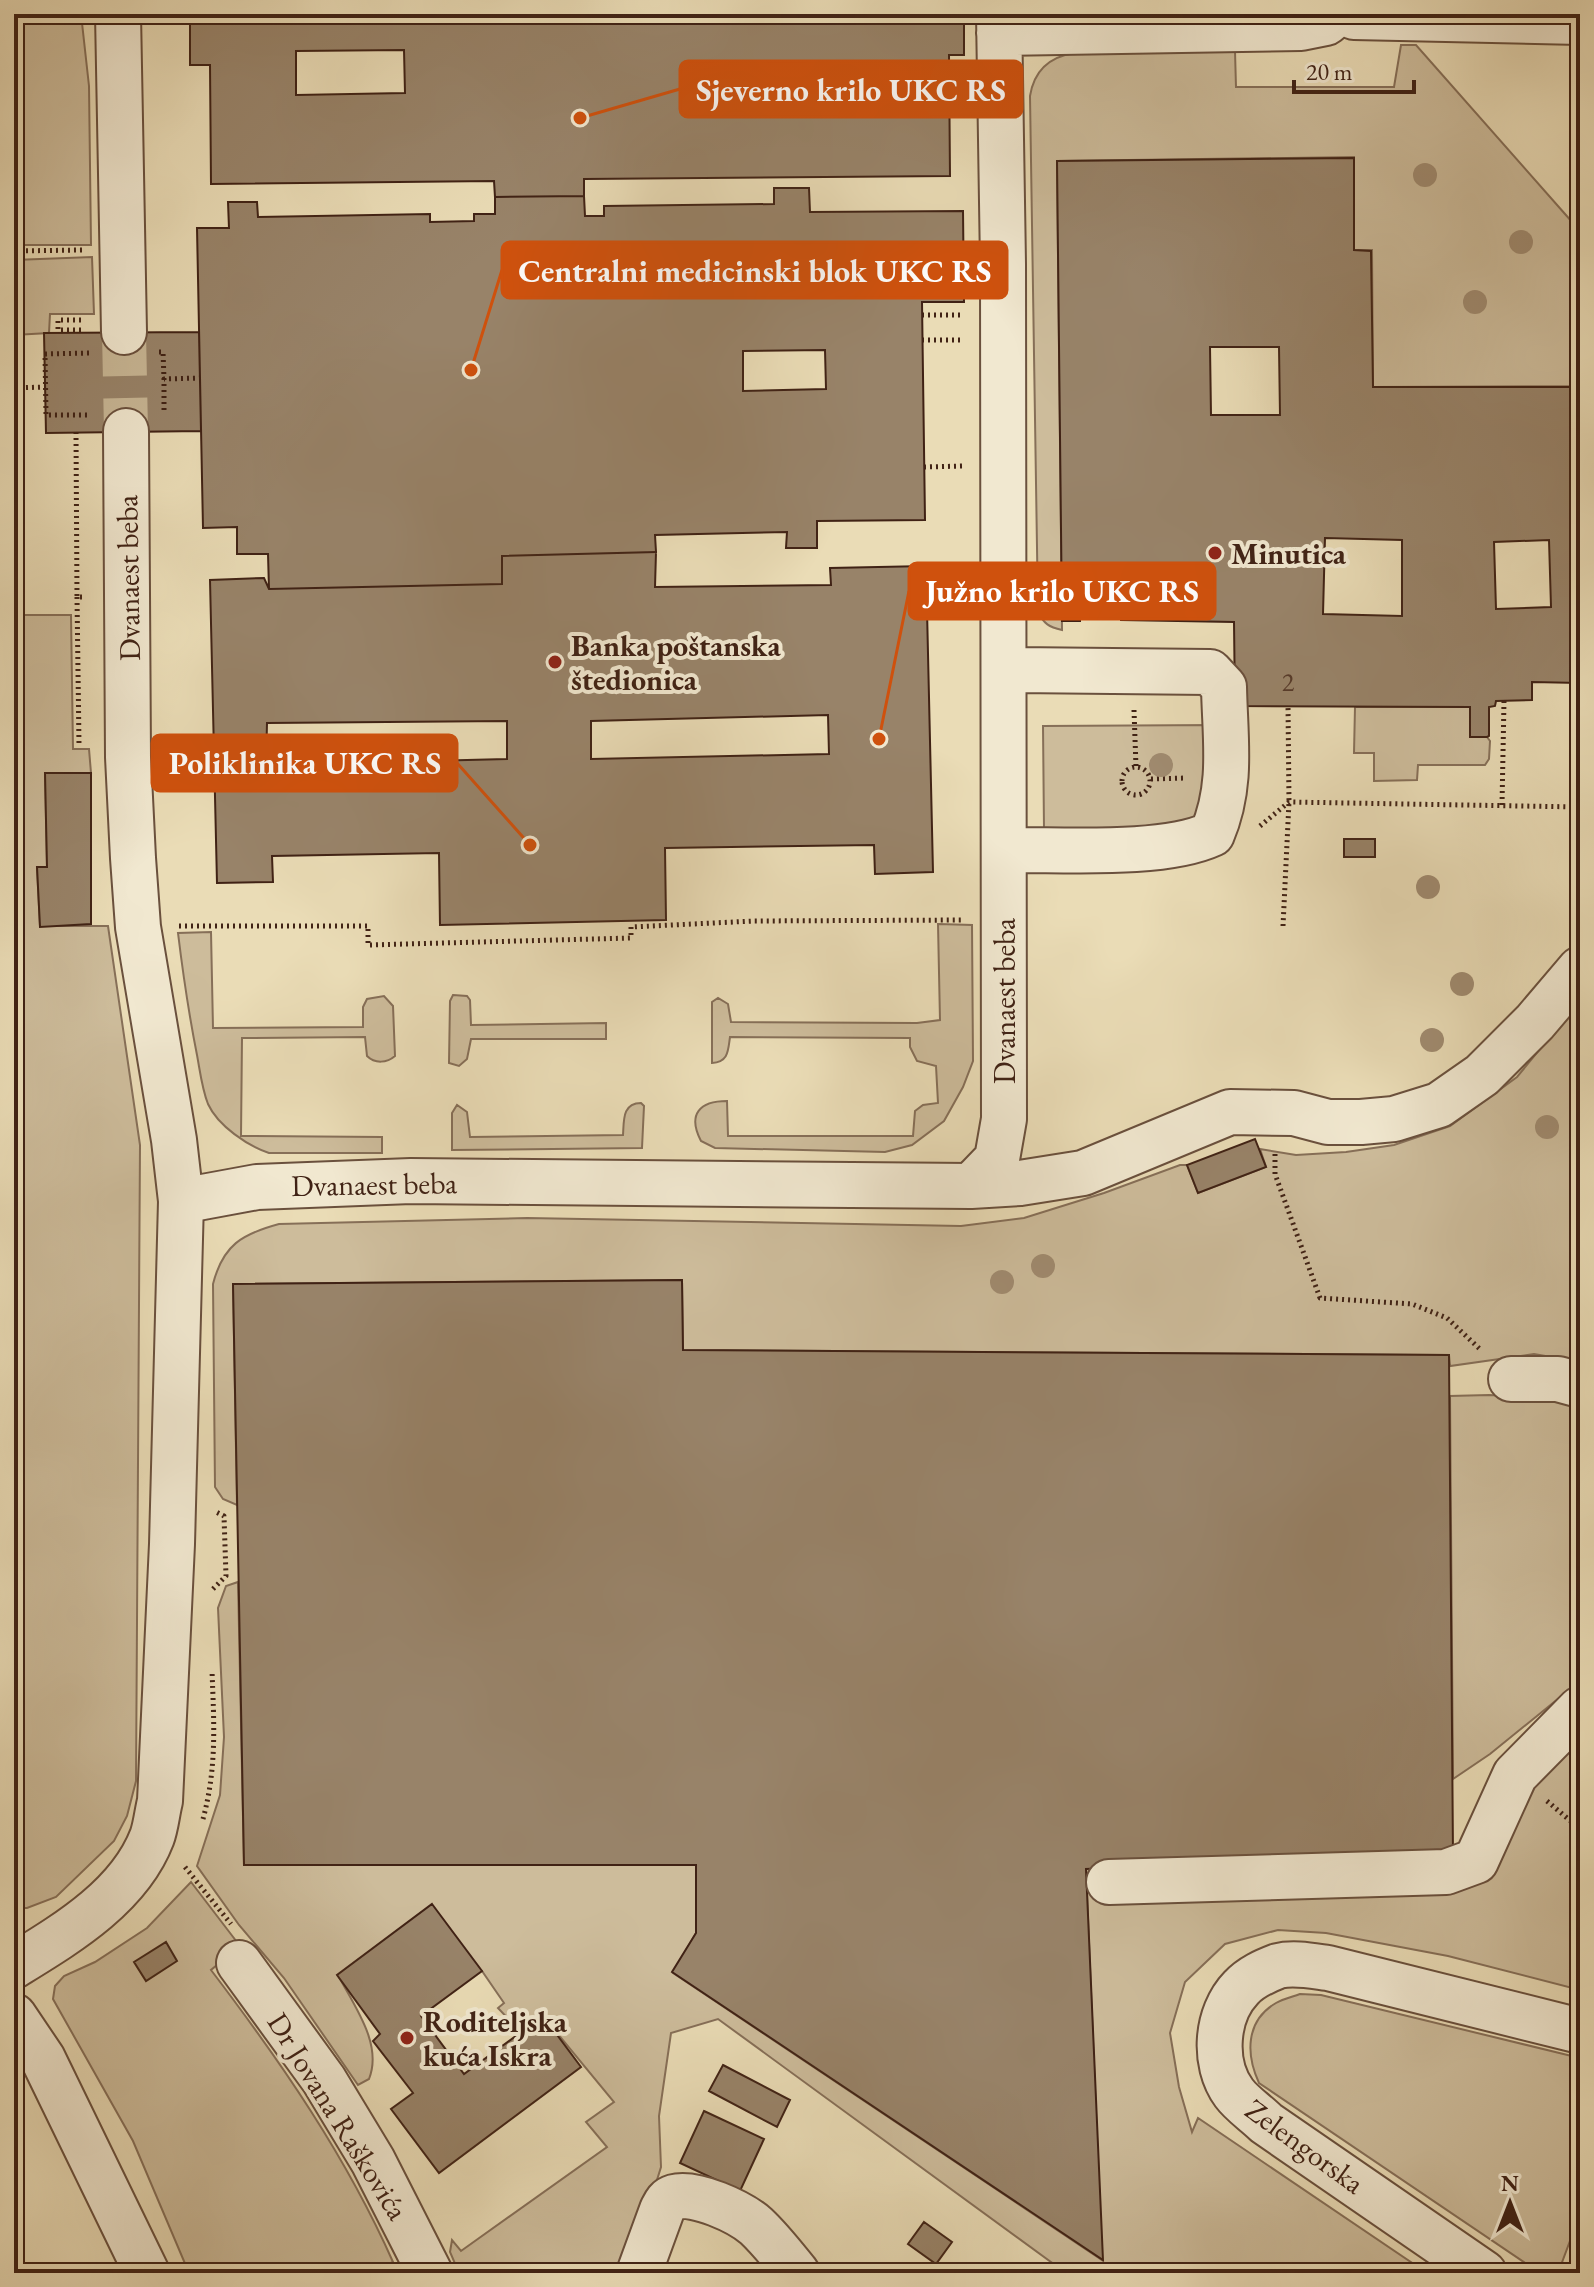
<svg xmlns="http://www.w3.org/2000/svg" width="1594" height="2287" viewBox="0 0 1594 2287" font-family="'EB Garamond',serif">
<rect width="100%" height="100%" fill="#eadcb6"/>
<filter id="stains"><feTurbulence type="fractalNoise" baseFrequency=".0025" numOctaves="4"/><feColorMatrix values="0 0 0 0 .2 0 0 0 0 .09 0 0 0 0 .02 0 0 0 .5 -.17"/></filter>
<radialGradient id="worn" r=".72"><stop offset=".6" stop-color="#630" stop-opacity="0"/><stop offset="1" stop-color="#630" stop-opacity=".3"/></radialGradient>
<path fill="#cdbc9b" stroke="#866f58" stroke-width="2" d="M14 14H81L89 86 91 245H14Z
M1401 45H1416L1580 231V386L1373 387 1372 250H1354V157L1057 161 1062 630C1049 627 1044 624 1038 612L1030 96C1034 71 1049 57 1074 53L1235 51 1236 87H1394Z
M92 257 94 314H50L49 333 14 335V260Z
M14 615H71L73 749H89L91 773H45L47 867 37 868 40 926H108L140 1145 136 1781 127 1816 114 1841 56 1897 27 1908H14Z
M1355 707H1470V737H1487L1490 741 1489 759 1485 765H1418L1417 780 1374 781V753H1354Z
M1217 725 1195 821 1158 827 1044 829 1043 726Z
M938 924 972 925 973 1061 963 1087 944 1121 912 1145 885 1152 715 1148 701 1141C687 1114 700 1101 727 1101L728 1136H913L915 1111 923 1105 938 1103 936 1066 917 1061 910 1047V1038L730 1037C728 1050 729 1062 712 1063V1002L718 998 728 1004 731 1022 917 1023 940 1020Z
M211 932 213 1028 363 1027V1007L367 999 384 996 393 1006 395 1056C387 1063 375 1064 367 1056L365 1037 242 1038 241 1136 382 1137V1153H269C248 1146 218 1126 208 1104 202 1089 200 1071 197 1055 189 1015 183 974 178 933Z
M453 995 467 996 470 1000 471 1025 606 1023V1039H471L467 1059 459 1066 449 1063 450 1001Z
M1580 1005V1362L1534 1354 1450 1366 1449 1355 683 1350 682 1280 233 1284 237 1505 223 1499 215 1487 213 1284C223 1245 242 1234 279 1224L527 1218 961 1226 1024 1218 1104 1193 1180 1165H1187L1198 1193 1266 1167 1260 1149 1296 1155 1346 1152 1394 1145 1450 1126 1517 1077 1568 1015Z
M641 1103 644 1106 642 1148 452 1150V1113L457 1105 467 1112 470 1137 623 1135C624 1121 622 1103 641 1103Z
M1489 1395 1556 1398 1580 1408V1681L1490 1754 1453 1779 1450 1396Z
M238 1582 244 1865H696V1933L673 1973 1102 2260 1086 1869 1453 1855 1580 1733V1990L1448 1956 1326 1933 1278 1930 1225 1944 1185 1982 1170 2033 1179 2087 1192 2132 1198 2118 1427 2273H1066L718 2019 671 2033 659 2116 661 2167 628 2273H459L450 2252 452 2240 461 2251 607 2147 586 2122 614 2102 543 2016 517 2028 498 2008 504 2003 482 1971 338 1975C354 2006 383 2044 369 2079L358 2085 284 1978 239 1925 197 1866 220 1795 224 1737 218 1608 226 1586Z
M191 1882 240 1946 211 1970C281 2062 346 2156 393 2262L369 2273H189L133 2141 53 1999 55 1986 64 1976 95 1962 147 1928Z
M1300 1994 1321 1995 1580 2058V2214L1558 2273H1540L1259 2083C1246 2055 1245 2021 1276 2003 1283 1999 1292 1997 1300 1994Z"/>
<path fill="#988369" stroke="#402215" stroke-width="2" fill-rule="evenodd" d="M190 14H964V55H949L950 176 584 179V196L495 197 494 181 211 184 210 65H190ZM404 50 405 93 296 95V51Z
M1354 158V250L1371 251 1373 387H1580V683L1532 682V700L1496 701 1495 706 1489 707V736L1487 737H1470V707L1235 706 1234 622 1121 620V615H1080V621H1062L1057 161ZM1210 347H1279L1280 415H1211ZM1325 538 1402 540V616L1323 614ZM1549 540 1551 607 1496 609 1494 542Z
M774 188H809L810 212 963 211 964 302H922L925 520 817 521V548H786L787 532 655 535 656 552 502 556V584L269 589 268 554H237V527L203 528 197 228H229L228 202H257L258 217 430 214V222L474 221V214H495V197L584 196 585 216H604V206L774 204ZM825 350 826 389 743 391V351Z
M199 332 201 431 46 433 44 333Z
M656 552 655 587 831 585 830 568 926 566 933 872 875 874 874 845 665 848 666 920 440 925 439 853 272 856 273 882 217 883 210 580 264 578 269 589 502 584V556ZM828 715 829 754 591 759V721ZM507 721V759L266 765 267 723Z
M45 773H91V924L40 927 37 867H47Z
M1344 839H1375V857H1344Z
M1255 1139 1266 1167 1198 1193 1187 1165Z
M682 1280 683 1350 1449 1355 1453 1855 1086 1869 1103 2260 672 1972 696 1933V1865H244L233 1284Z
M432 1904 482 1971 421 2016 464 2074 543 2016 581 2067 439 2173 391 2109 413 2093 373 2041 380 2034 337 1975Z
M166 1942 177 1961 146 1981 134 1962Z
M723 2065 790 2100 777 2127 709 2091Z
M704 2111 764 2139 740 2191 680 2163Z
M924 2222 952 2242 936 2264 908 2244Z"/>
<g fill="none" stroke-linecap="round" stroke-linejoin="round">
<path stroke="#c8b796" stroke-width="44" stroke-dasharray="44 22" stroke-linecap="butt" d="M124 332 126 431"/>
<defs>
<path id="minor" d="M118 14 124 332
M1347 14 1354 17 1580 22
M999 33 1301 28 1326 23 1337 14
M126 431 128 757 133 858 138 927 174 1140 181 1201
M1004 850C1061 849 1162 857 1212 834 1233 785 1225 739 1224 687L1210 672 1005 670
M971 1186 1020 1183 1083 1173 1230 1112 1294 1113 1328 1122H1361L1394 1119 1439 1105 1482 1075 1535 1022 1580 969
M1511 1379H1558L1580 1385
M1109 1882 1446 1872 1476 1861 1515 1775 1580 1709
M239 1963 324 2080 373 2161 430 2273
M14 1966C66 1934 129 1897 152 1837 156 1826 157 1813 160 1801L172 1544 181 1201 257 1187 411 1181 971 1186 997 1159 1004 1119 1003 264 999 14
M14 2016 43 2059 147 2273
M639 2273 662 2210C665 2204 667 2199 674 2197 695 2191 740 2212 756 2226 771 2240 784 2257 797 2273
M1484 2273 1266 2123C1256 2113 1242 2104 1234 2093 1212 2063 1216 2014 1241 1988 1251 1977 1265 1971 1278 1966 1294 1962 1313 1966 1328 1968L1580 2031"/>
</defs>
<use href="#minor" stroke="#6a503d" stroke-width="48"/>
<path stroke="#402215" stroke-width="5" stroke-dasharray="2 4" stroke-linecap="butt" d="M14 251 82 250
M922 315H961
M81 330H58V320H83
M922 340H961
M159 352H163L164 379
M89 353 45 354 46 415H90
M14 388 45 387
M164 410V379L200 378
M76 432 77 597H86
M924 467 963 466
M77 597 79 744
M1134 710 1136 767
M1122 781a14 14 0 1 1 28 0a14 14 0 1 1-28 0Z
M1151 779 1186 778
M1502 805 1504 701
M1260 826 1289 802 1580 807
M179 926H368V945L631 938V927L754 921 963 920
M1283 926 1289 802 1288 706
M1275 1154V1174L1320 1298 1412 1304 1447 1318 1482 1351
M213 1589 226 1576 224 1516 214 1511
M1547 1801 1580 1829
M203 1819C217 1767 214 1724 212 1671
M185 1867 231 1924"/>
<use href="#minor" stroke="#f1e8d0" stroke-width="44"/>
</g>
<g fill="#a08b70">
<circle cx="1425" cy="175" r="12"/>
<circle cx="1521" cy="242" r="12"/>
<circle cx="1475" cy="302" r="12"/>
<circle cx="1161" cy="765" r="12"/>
<circle cx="1428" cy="887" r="12"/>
<circle cx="1462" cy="984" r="12"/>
<circle cx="1432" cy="1040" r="12"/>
<circle cx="1547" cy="1127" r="12"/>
<circle cx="1043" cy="1266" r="12"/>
<circle cx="1002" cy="1282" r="12"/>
</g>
<g fill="#8f2418" stroke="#f1e8d0" stroke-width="3">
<circle cx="1215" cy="553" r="8"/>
<circle cx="555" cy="662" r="8"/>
<circle cx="407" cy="2038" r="8"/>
</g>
<g text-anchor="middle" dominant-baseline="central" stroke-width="8" stroke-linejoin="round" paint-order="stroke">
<g font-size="26" fill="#563a2a">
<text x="1288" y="682">2</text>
</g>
<g font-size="30" font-weight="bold" fill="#402215" stroke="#f1e8d0" text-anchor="start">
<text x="1231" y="553">Minutica</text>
<text x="571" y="645">Banka poštanska<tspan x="571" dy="34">štedionica</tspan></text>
<text x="423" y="2021">Roditeljska<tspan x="423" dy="34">kuća Iskra</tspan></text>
</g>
<g font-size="30" fill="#402215" stroke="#f1e8d0">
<text transform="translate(128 578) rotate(-91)">Dvanaest beba</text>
<text transform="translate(1004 1001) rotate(-90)">Dvanaest beba</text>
<text transform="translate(374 1184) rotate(-1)">Dvanaest beba</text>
<text transform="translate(338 2116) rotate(58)">Dr Jovana Raškovića</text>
<text transform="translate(1305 2146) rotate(36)">Zelengorska</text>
</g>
</g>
<path fill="none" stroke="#cf510d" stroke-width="3" d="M580 118L680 89M471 370L502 270M879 739L909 591M530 845L457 763"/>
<g fill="#cf510d" stroke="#f1e8d0" stroke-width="3">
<circle cx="580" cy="118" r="8"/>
<circle cx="471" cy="370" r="8"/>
<circle cx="879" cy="739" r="8"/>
<circle cx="530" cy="845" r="8"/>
</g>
<g fill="#cf510d" stroke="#cf510d" stroke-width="3">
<rect x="680" y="61" width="342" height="56" rx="8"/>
<rect x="502" y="242" width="505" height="56" rx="8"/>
<rect x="909" y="563" width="306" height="56" rx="8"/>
<rect x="152" y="735" width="305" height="56" rx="8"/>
</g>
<g font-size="32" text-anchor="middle" font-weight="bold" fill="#fff">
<text x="851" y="101">Sjeverno krilo UKC RS</text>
<text x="755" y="282">Centralni medicinski blok UKC RS</text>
<text x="1062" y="602">Južno krilo UKC RS</text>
<text x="305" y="774">Poliklinika UKC RS</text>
</g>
<rect width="1594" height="2287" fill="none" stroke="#eadcb6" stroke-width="48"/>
<rect x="16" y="16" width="1562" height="2255" fill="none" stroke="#402215" stroke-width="4"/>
<rect x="24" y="24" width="1546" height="2239" fill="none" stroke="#402215" stroke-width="2"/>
<g transform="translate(1510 2203)" stroke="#f1e8d0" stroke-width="6" paint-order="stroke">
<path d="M0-6L14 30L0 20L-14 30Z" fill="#402215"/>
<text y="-12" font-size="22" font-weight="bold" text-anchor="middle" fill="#402215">N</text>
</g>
<path d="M1294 80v12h120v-12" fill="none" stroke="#402215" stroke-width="4"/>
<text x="1306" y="80" font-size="24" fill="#402215" stroke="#f1e8d0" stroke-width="6" paint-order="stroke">20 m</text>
<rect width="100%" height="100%" filter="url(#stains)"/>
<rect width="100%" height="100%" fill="url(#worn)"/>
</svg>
